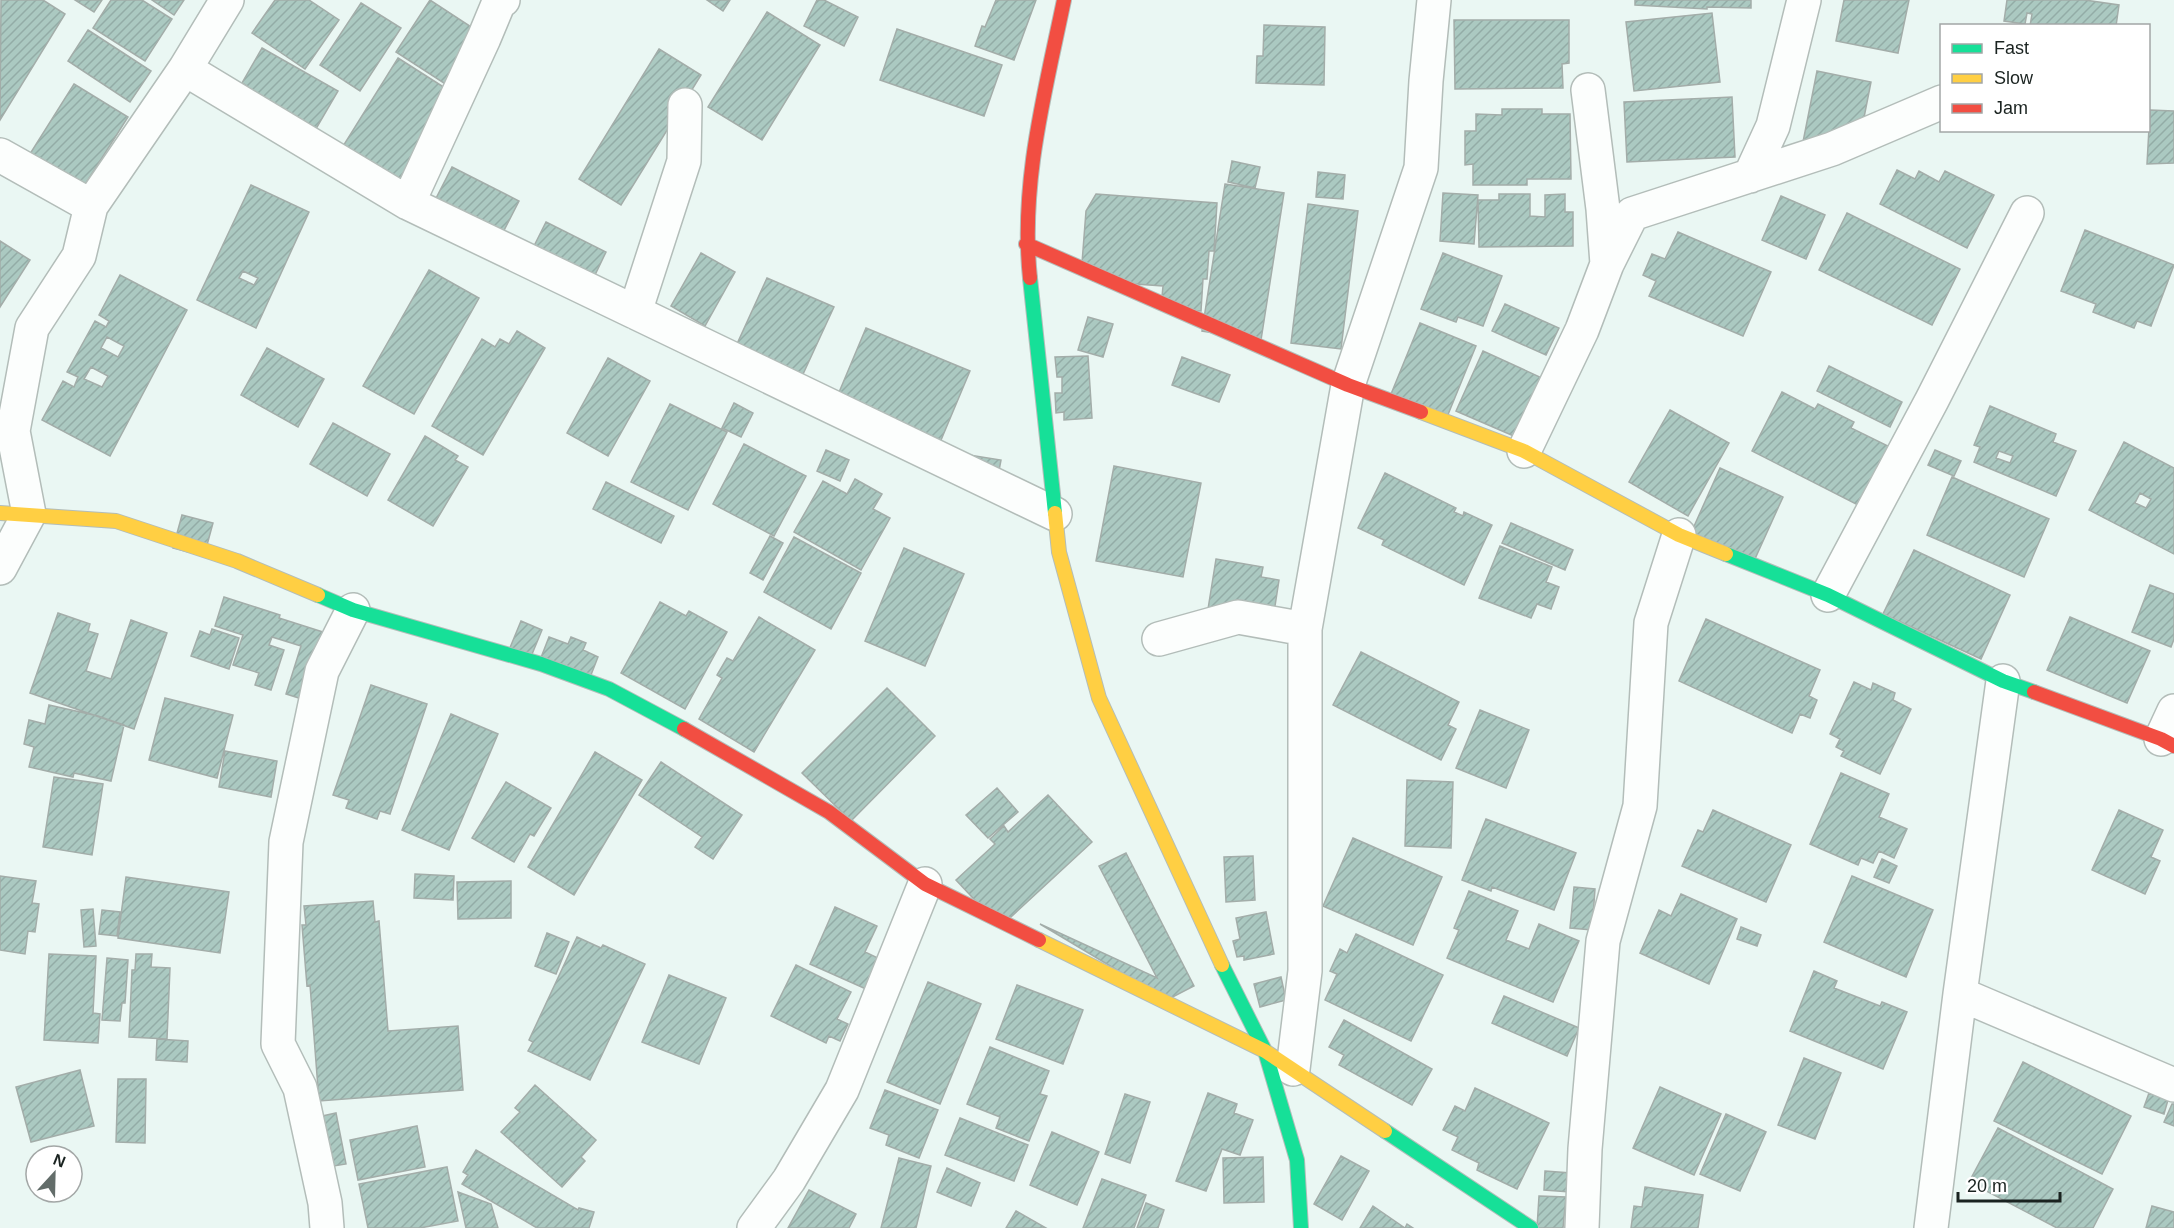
<svg xmlns="http://www.w3.org/2000/svg" width="2174" height="1228" viewBox="0 0 2174 1228" font-family="Helvetica,sans-serif">
<defs>
<pattern id="building-hatch" width="6" height="6" patternUnits="userSpaceOnUse" patternTransform="scale(1.5)"><rect width="6" height="6" fill="#abc9c1"/><path d="M-1 1l2-2M0 6l6-6M5 7l2-2" fill="none" stroke="#93aca6"/></pattern>
</defs>
<rect width="100%" height="100%" fill="#eaf7f3"/>
<path fill="url(#building-hatch)" stroke="#a3ada9" stroke-width="1.5" fill-rule="evenodd" d="M1 0H43L65 14 0 120Z
M75 0H102L94 12Z
M111 0H142L172 19 145 61 93 28Z
M152 0H184L174 15Z
M275 0H309L339 20 305 69 252 33Z
M430 0 485 36 450 87 396 52Z
M707 0H730L723 11Z
M817 0H824L858 17 844 46 804 26Z
M996 0H1036L1014 60 975 46 982 26 985 27Z
M1635 0H1751V8L1707 7V9L1635 5Z
M1844 0H1909L1898 53 1836 41Z
M2007 0H2085L2119 5 2116 26H2030L2032 14 2027 13 2025 24 2004 21Z
M361 3 401 28 360 91 320 65Z
M767 12 820 45 762 140 708 107Z
M1712 13 1720 82 1634 91 1626 22Z
M1454 20H1569V63L1562 64 1563 88 1455 89Z
M1264 25 1325 27 1324 85 1256 83 1257 56H1263Z
M897 29 1002 65 984 116 880 80Z
M88 30 151 71 130 102 68 61Z
M262 48 338 91 313 134 243 94 247 86 242 83Z
M659 49 701 75 621 205 579 179Z
M398 58 453 93 395 186 340 151Z
M1817 71 1871 82 1857 153 1803 142Z
M74 84 128 117 81 191 28 157Z
M1732 97 1735 157 1627 162 1624 102Z
M1502 109H1542V114H1570L1571 179H1527V185H1473V164L1465 165V131H1476V114L1502 115Z
M2150 110 2174 111V163L2147 164Z
M1232 161 1260 167 1255 188 1228 182Z
M452 167 519 201 495 248 428 214Z
M1897 170 1915 179 1919 171 1939 182 1945 171 1994 195 1967 248 1880 204Z
M1318 172 1345 175 1343 199 1316 197Z
M1225 184 1284 193 1261 340 1202 331Z
M251 185 309 212 256 328 197 300ZM243 271 258 278 254 285 239 278Z
M1443 193 1478 195 1474 244 1440 241Z
M1096 194 1217 203 1214 251H1209L1207 279H1203L1201 311 1161 308 1163 286 1093 281 1082 263 1086 211Z
M1499 194H1530V216L1545 217V195L1565 194V212H1573V246L1479 247 1478 200H1499Z
M1781 196 1825 215 1806 259 1762 240Z
M1308 204 1358 211 1341 349 1291 343Z
M1847 213 1960 269 1932 325 1819 270Z
M546 222 606 252 583 300 522 270Z
M2085 230 2174 265 2151 326 2137 321 2134 328 2093 312 2096 304 2061 291Z
M1678 232 1771 272 1743 336 1649 296 1656 281 1643 275 1652 254 1665 259Z
M0 241 30 260 0 307Z
M701 253 735 272 705 326 671 306Z
M1443 253 1502 276 1483 326 1458 317 1456 322 1421 309Z
M429 270 479 298 414 414 363 386Z
M120 275 187 310 110 456 42 420 63 381 74 387 78 377 67 372 95 321 106 327 109 321 99 315ZM107 337 124 346 118 357 101 348ZM91 367 108 376 102 387 84 379Z
M767 278 834 307 798 385 732 355Z
M1505 304 1559 328 1546 355 1492 331Z
M1088 317 1113 324 1103 357 1078 350Z
M1420 323 1476 346 1447 417 1391 394Z
M866 328 970 371 941 440 837 397Z
M517 331 545 348 483 455 432 426 482 339 495 347 500 339 509 344Z
M267 348 324 379 298 427 241 395Z
M1483 351 1542 378 1516 437 1456 411Z
M1088 356 1092 418 1064 420V412L1056 413 1055 393H1062V377H1057L1055 357Z
M1182 357 1230 375 1219 402 1172 385Z
M608 358 650 381 608 456 567 433Z
M1829 366 1902 402 1890 427 1817 391Z
M1782 392 1815 409 1818 404 1854 422 1851 428 1890 447 1860 506 1752 451Z
M734 403 753 413 741 437 722 428Z
M670 404 727 432 688 510 631 482Z
M1990 406 2056 434 2053 442 2076 451 2056 496 1974 462 1980 447 1974 445ZM1999 451 2013 456 2010 463 1996 458Z
M1670 410 1729 443 1688 516 1629 482Z
M333 423 390 454 367 496 310 464Z
M425 436 458 456 455 460 468 467 433 526 388 500Z
M2124 442 2174 468V554L2089 510ZM2140 493 2151 499 2146 508 2135 503Z
M744 444 806 476 774 536 713 504Z
M826 450 849 460 840 481 817 471Z
M1935 450 1961 461 1954 476 1928 465Z
M969 455 1001 460 996 486Z
M1114 466 1201 483 1183 577 1096 561Z
M1720 468 1783 497 1754 561 1691 533Z
M1385 473 1456 508 1454 512 1463 516 1464 512 1492 525 1464 585 1382 545 1384 540 1358 528Z
M1952 477 2049 519 2024 577 1927 535Z
M855 479 882 494 873 509 890 518 861 570 794 532 823 481 847 494Z
M606 482 674 516 661 543 593 509Z
M182 515 213 523 204 556 173 548Z
M1511 523 1573 550 1565 570 1502 543Z
M770 536 783 543 763 580 750 573Z
M794 537 861 573 831 629 764 592Z
M1500 546 1552 567 1546 582 1559 587 1551 609 1537 604 1531 618 1479 598Z
M904 548 964 574 925 666 865 641Z
M1914 550 2010 595 1981 659 1883 614Z
M1216 559 1263 567 1261 577 1279 580 1273 619 1208 609Z
M2150 585 2174 594V639L2171 647 2132 632Z
M224 597 280 615 279 618 323 632 302 699 286 694 301 646 272 637 269 645 284 650 271 690 255 685 259 673 233 665 243 635 215 626Z
M660 602 686 616 689 611 727 632 685 709 621 673Z
M58 613 90 624 88 631 98 634 86 671 111 679 131 620 167 633 134 729 30 693Z
M759 617 815 650 754 752 699 719 722 678 717 675 727 658 733 661Z
M2070 617 2150 651 2127 703 2047 670Z
M1706 619 1820 670 1809 696 1817 700 1810 718 1800 714 1792 733 1679 681Z
M521 621 542 630 530 659 509 650Z
M212 629 239 638 229 669 191 656 200 631 210 635Z
M549 637 568 644 571 637 586 643 583 650 598 657 589 680 540 660Z
M1361 652 1459 702 1448 725 1456 729 1441 760 1333 705Z
M1854 682 1871 690 1873 683 1895 693 1893 700 1911 709 1880 774 1841 756 1844 751 1836 747 1840 739 1830 734Z
M371 685 427 704 390 814 380 811 377 819 346 808 349 800 333 795Z
M887 688 935 736 851 821 802 773Z
M165 698 233 715 217 778 149 760Z
M49 705 98 716 124 725 111 781 74 773 73 777 29 767 34 747 24 744 29 720 45 724Z
M1480 710 1529 730 1506 788 1456 768Z
M451 714 498 734 449 850 402 830Z
M225 751 277 761 271 797 219 787Z
M595 752 642 780 574 895 528 867Z
M661 762 742 815 713 859 695 847 702 837 639 795Z
M1841 773 1889 794 1879 817 1907 829 1894 858 1879 851 1873 863 1861 858 1858 865 1810 844Z
M54 777 103 784 92 855 43 847Z
M1407 780 1453 782 1451 848 1405 846Z
M506 782 551 808 534 836 530 834 514 862 472 838Z
M997 788 1018 812 988 838 966 815Z
M1048 795 1092 842 1000 927 956 880 995 844 990 839 1004 826 1008 832Z
M1713 810 1791 845 1766 902 1682 866 1698 830 1703 832Z
M2119 810 2163 830 2151 857 2160 861 2145 894 2092 870Z
M1486 819 1576 853 1554 910 1492 887 1491 891 1462 880Z
M1353 838 1442 877 1413 945 1323 906Z
M1126 853 1194 986 1167 1000 1040 924 1157 978 1099 866Z
M1253 856 1255 900 1226 902 1224 857Z
M1882 859 1897 866 1889 883 1874 877Z
M415 874 454 876 453 900 414 898Z
M0 876 36 881 32 903 39 904 35 932 28 931 25 954 0 950Z
M1852 876 1933 910 1906 977 1824 942Z
M126 877 229 892 220 953 118 938Z
M511 881V918L458 919 457 882Z
M1574 887 1595 889 1592 930 1570 928Z
M1469 891 1518 911 1506 940 1529 949 1539 924 1579 941 1553 1002 1447 958 1459 930 1454 928Z
M1681 894 1737 919 1709 984 1640 953 1659 910 1671 916Z
M373 901 375 922 379 921 388 1031 458 1026 463 1090 319 1101 310 985 307 986 302 925H306L304 906Z
M835 907 877 926 865 952 880 959 866 989 810 964Z
M93 909 96 946 84 947 81 910Z
M102 910 120 912 117 936 99 934Z
M1266 912 1274 954 1244 960V956L1237 957 1233 941 1240 939 1236 918Z
M1741 927 1761 935 1757 946 1737 939Z
M547 933 569 942 556 974 535 966Z
M1356 934 1443 975 1411 1041 1325 1000 1337 974 1330 971 1340 949 1347 953Z
M577 937 601 948 603 945 645 964 590 1080 528 1051 533 1042 529 1040Z
M49 954 96 956 93 1013 100 1014 98 1043 44 1040Z
M136 954H152L151 967 170 968 167 1039 129 1037 132 970H135Z
M107 958 128 960 125 1003H122L120 1021 102 1020Z
M796 965 851 992 837 1019 848 1024 840 1041 829 1036 826 1043 771 1016Z
M1814 971 1837 981 1834 988 1880 1006 1882 1002 1907 1012 1883 1069 1790 1031Z
M669 975 726 998 699 1064 642 1042Z
M1281 977 1286 1000 1260 1007 1254 984Z
M928 982 981 1004 940 1104 887 1082Z
M1017 985 1083 1010 1063 1064 996 1039Z
M1504 996 1579 1028 1567 1056 1492 1023Z
M1344 1020 1432 1069 1412 1105 1339 1065 1344 1055 1329 1047Z
M157 1039 188 1041 187 1062 156 1060Z
M990 1047 1049 1071 1040 1094 1047 1096 1029 1141 996 1128 1000 1117 967 1104Z
M1804 1058 1841 1073 1815 1139 1778 1125Z
M2023 1062 2131 1116 2102 1174 1994 1121Z
M80 1070 94 1126 31 1142 16 1087Z
M118 1079H146L145 1143 116 1142Z
M535 1085 596 1140 581 1157 585 1161 562 1187 501 1132 520 1112 515 1108Z
M1660 1087 1721 1114 1694 1175 1633 1148Z
M1475 1088 1549 1123 1517 1189 1477 1170 1479 1163 1452 1150 1458 1137 1443 1130 1455 1106 1465 1111Z
M885 1090 938 1110 919 1158 886 1145 889 1135 870 1128Z
M1208 1093 1237 1104 1234 1113 1253 1120 1240 1155 1222 1149 1206 1191 1176 1181Z
M2149 1093 2168 1100 2164 1114 2144 1107Z
M1125 1094 1150 1102 1130 1163 1105 1154Z
M2172 1104H2174V1126L2164 1122Z
M336 1113 346 1164 322 1168 313 1118Z
M1726 1114 1766 1132 1740 1191 1700 1174Z
M960 1118 1028 1145 1014 1181 945 1155Z
M417 1126 425 1167 358 1180 350 1140Z
M1998 1128 2113 1189 2093 1228H2057L1969 1182Z
M1052 1132 1099 1152 1077 1205 1030 1185Z
M476 1150 578 1210 579 1208 594 1212 589 1228H537L462 1184 468 1175 463 1172Z
M1341 1156 1369 1171 1342 1220 1314 1204Z
M1263 1157 1264 1202 1224 1203 1223 1158Z
M899 1158 931 1166 916 1228H881Z
M447 1167 458 1221 420 1228H368L359 1184Z
M947 1168 980 1183 971 1206 937 1192Z
M1545 1171 1571 1173 1570 1192 1544 1190Z
M1102 1179 1146 1195 1134 1228H1083Z
M1645 1187 1703 1195 1698 1228H1631L1634 1206 1642 1207Z
M809 1190 856 1214 849 1228H788Z
M458 1192 491 1204 498 1228H466Z
M1539 1196 1566 1197 1563 1228H1537Z
M1146 1203 1164 1210 1158 1228H1137Z
M1373 1206 1405 1228 1407 1224 1413 1228H1360Z
M2152 1206 2174 1212V1228H2146Z
M1016 1211 1046 1228H1006Z"/>
<g fill="none" stroke-linecap="round" stroke-linejoin="round">
<defs>
<path id="street" d="M185 69 408 203 1055 514
M0 155 91 206
M1750 176 1773 126 1804 0
M408 203 484 38 499 2 503 0
M1607 264 1632 214 1832 149 1942 102
M635 312 684 161 685 105
M1524 451 1582 330 1607 264 1603 209 1588 90
M0 568 29 514 13 431 32 328 79 256 91 206 185 69 227 0
M1828 595 1932 400 2027 213
M1159 639 1238 617 1305 629
M2161 739 2174 711
M1960 994 2174 1085
M1293 1069 1305 971V629L1348 385 1421 168 1426 81 1434 0
M327 1228 325 1203 300 1088 278 1044 286 842 322 671 353 610
M754 1228 789 1180 842 1090 925 884
M1582 1228 1585 1149 1603 941 1640 806 1651 623 1679 535
M1931 1228 1960 994 2003 681"/>
<path id="fast" d="M1030 278 1055 513
M1726 554 1828 595 2003 681 2034 692
M318 595 353 610 541 664 609 689 684 729
M1222 965 1265 1051 1297 1160 1301 1228
M1385 1131 1531 1228"/>
<path id="slow" d="M1421 412 1524 451 1679 535 1726 554
M0 513 116 521 237 561 318 595
M1055 513 1059 552 1099 698 1222 965
M1039 940 1265 1051 1385 1131"/>
<path id="jam" d="M1026 244 1348 385 1421 412
M1030 278C1020 184 1045 92 1064 0
M2034 692 2161 739 2174 746
M684 729 829 812 925 884 1039 940"/>
</defs>
<use href="#street" stroke="#b3bdb9" stroke-width="36"/>
<use href="#fast" stroke="#b3bdb9" stroke-width="16"/>
<use href="#slow" stroke="#b3bdb9" stroke-width="16"/>
<use href="#jam" stroke="#b3bdb9" stroke-width="16"/>
<use href="#street" stroke="#fcfefd" stroke-width="33"/>
<use href="#fast" stroke="#16e098" stroke-width="14"/>
<use href="#slow" stroke="#ffcf43" stroke-width="14"/>
<use href="#jam" stroke="#f24e42" stroke-width="14"/>
</g>
<rect x="1940" y="24" width="210" height="108" fill="#ffffff" stroke="#a3a7a6" stroke-width="1.5"/>
<rect x="1952" y="44" width="30" height="9" fill="#16e098" stroke="#a3a7a6" stroke-width="1.5"/>
<text x="1994" y="54" font-size="18" fill="#1a2320">Fast</text>
<rect x="1952" y="74" width="30" height="9" fill="#ffcf43" stroke="#a3a7a6" stroke-width="1.5"/>
<text x="1994" y="84" font-size="18" fill="#1a2320">Slow</text>
<rect x="1952" y="104" width="30" height="9" fill="#f24e42" stroke="#a3a7a6" stroke-width="1.5"/>
<text x="1994" y="114" font-size="18" fill="#1a2320">Jam</text>
<g transform="translate(54 1174) rotate(22)"><circle r="28" fill="#ffffff" stroke="#a3a7a6" stroke-width="1.5"/>
<path d="M0-4.5L10 22L0 15L-10 22Z" fill="#636d6a"/>
<text y="-9" font-size="16" font-weight="bold" text-anchor="middle" fill="#1a2320">N</text>
</g>
<path d="M1958 1192v9h102v-9" fill="none" stroke="#1a2320" stroke-width="3"/>
<text x="1967" y="1192" font-size="18" fill="#1a2320" stroke="#ffffff" stroke-width="4.5" paint-order="stroke">20 m</text>
</svg>
